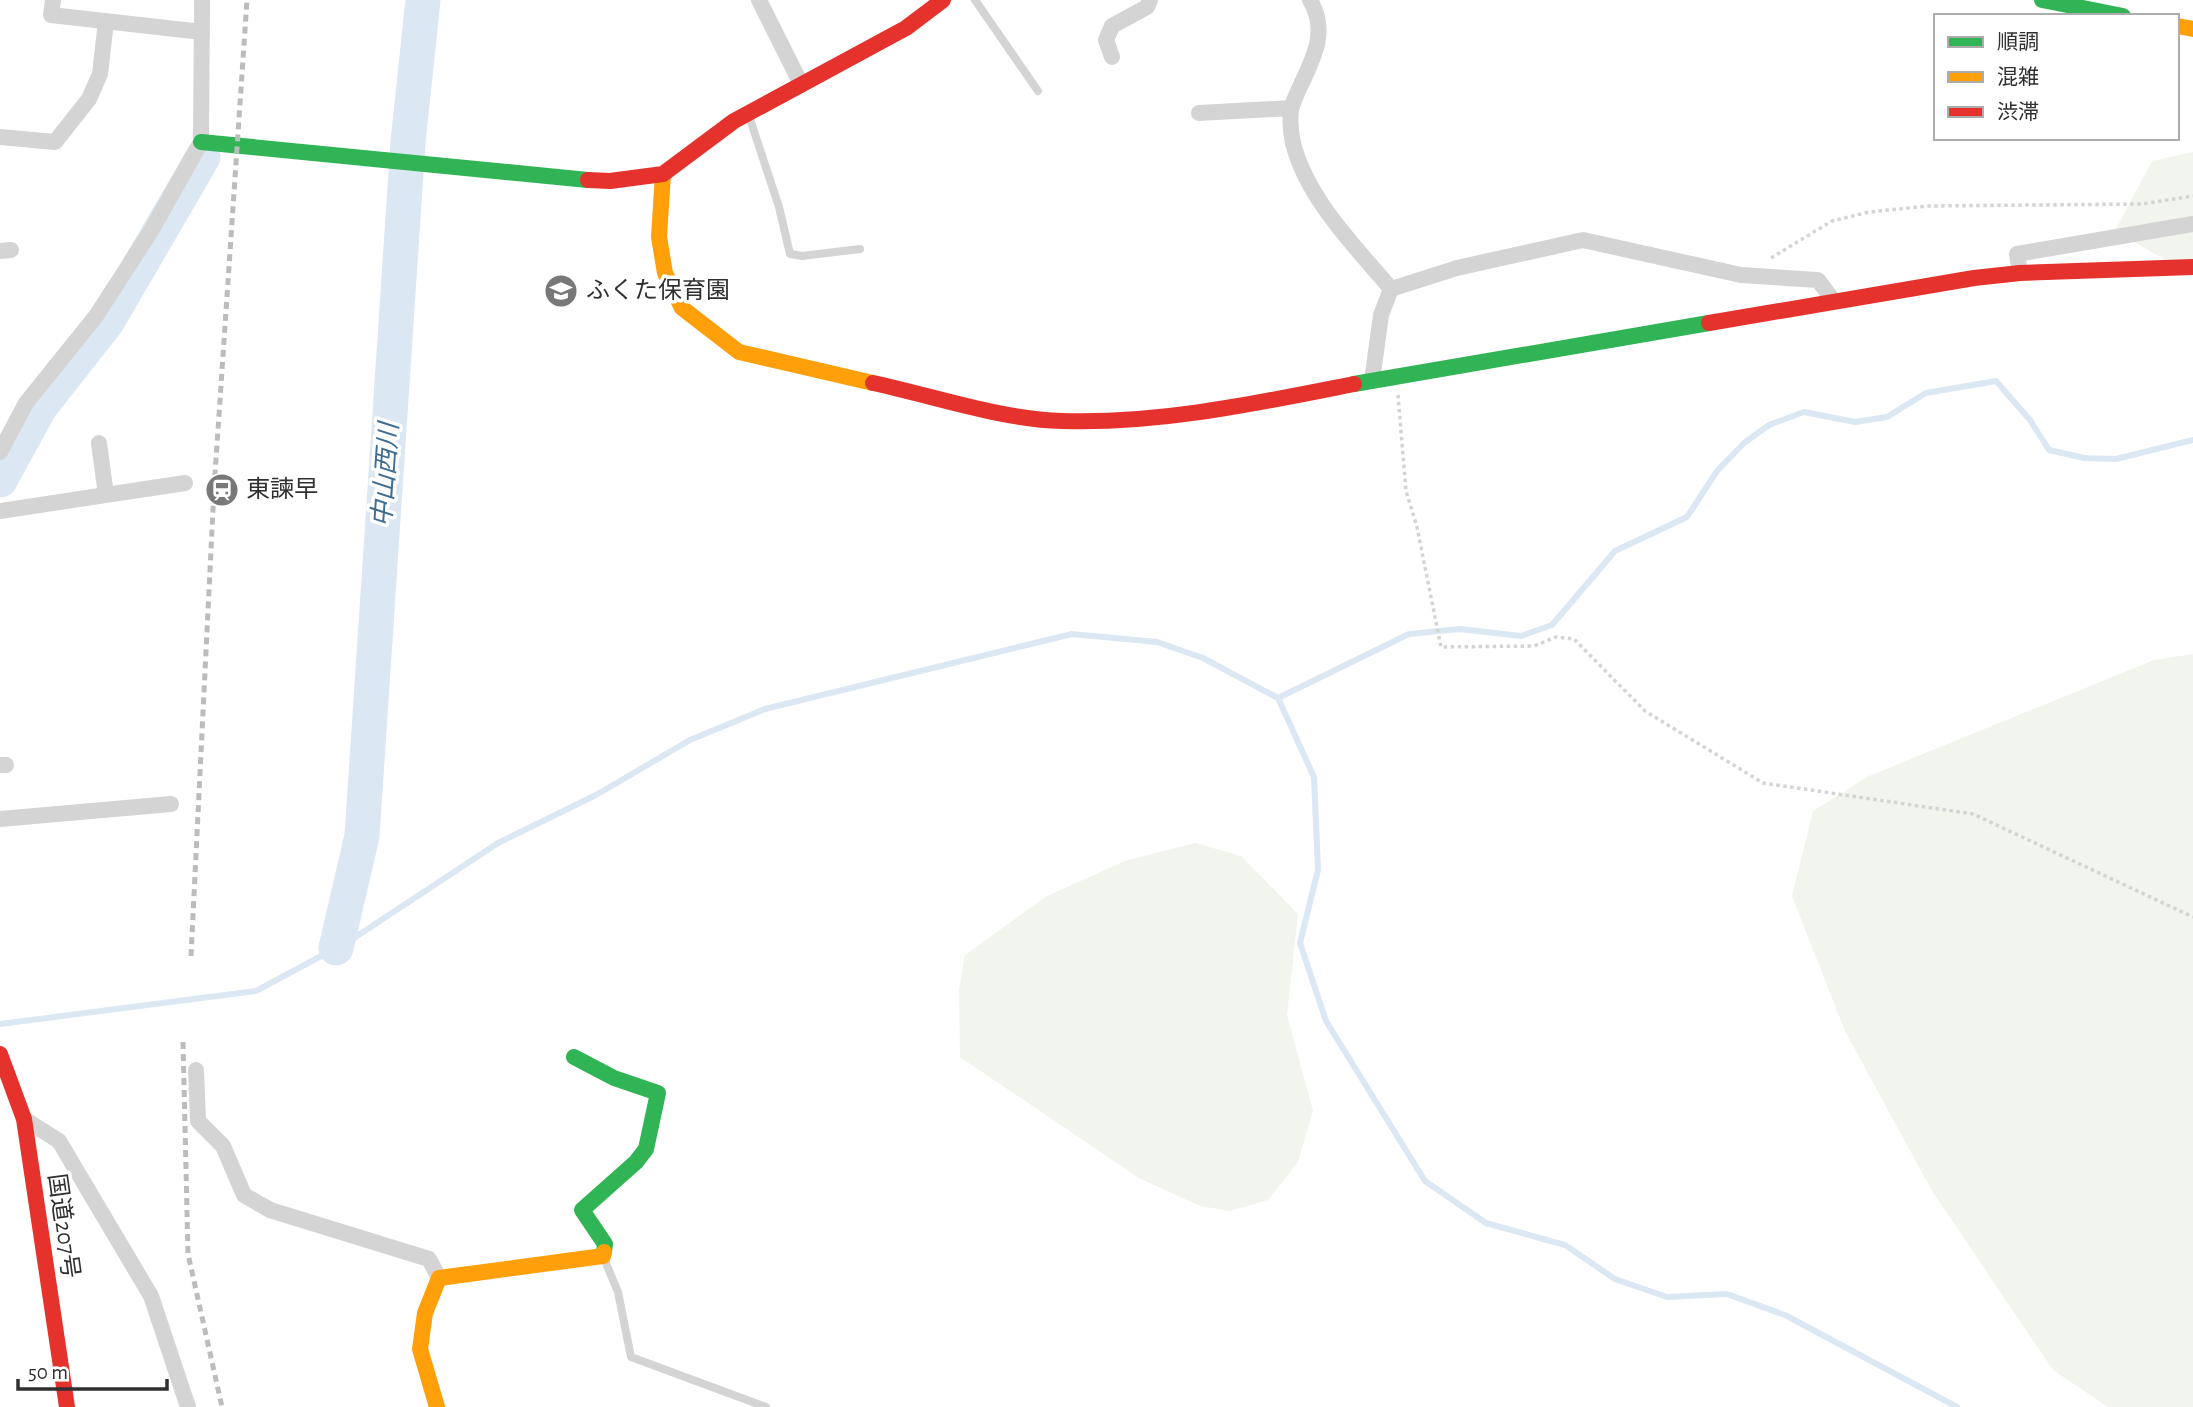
<svg xmlns="http://www.w3.org/2000/svg" width="2193" height="1407" viewBox="0 0 2193 1407" font-family="'Alegreya Sans','Noto Sans JP',sans-serif">
<rect width="100%" height="100%" fill="#fff"/>
<path fill="#f1f5ed" d="M2193 152V268L2178 267 2115 231 2152 161Z
M2193 654V1407H2108L2053 1370 1932 1191 1845 1031 1792 896 1813 811 1869 776 2154 660Z
M1195 843 1241 856 1298 914 1287 1015 1313 1111 1298 1162 1268 1200 1230 1211 1200 1206 1139 1178 960 1057 959 990 965 955 1047 896 1125 861Z"/>
<g fill="none" stroke-linecap="round" stroke-linejoin="round">
<path stroke="#dbe7f2" stroke-width="6" d="M1278 698 1409 634 1460 629 1521 636 1552 625 1615 551 1687 517 1717 471 1744 443 1769 425 1804 412 1855 422 1887 417 1926 393 1996 381 2030 420 2049 450 2084 458 2116 459 2193 440
M0 1024 256 991 351 940 498 843 596 795 690 740 765 709 1072 634 1157 642 1203 658 1278 698 1314 777 1318 870 1300 943 1326 1021 1425 1181 1486 1223 1565 1245 1615 1279 1667 1297 1727 1294 1785 1315 1957 1407"/>
<path stroke="#dbe7f2" stroke-width="35" d="M0 480 40 407 107 322 203 157
M336 948 362 836 408 142 423 0"/>
<path stroke="#d4d4d4" stroke-width="3.5" stroke-dasharray="3.5 3.5" stroke-linecap="butt" d="M1771 258 1832 221 1869 212 1928 206 2142 204 2193 196
M1398 395 1406 491 1417 527 1441 647 1534 646 1556 637 1574 639 1645 711 1763 783 1973 814 2193 917"/>
<path stroke="#d4d4d4" stroke-width="8" d="M975 0 1038 91
M749 116 779 207 790 254 802 256 860 249
M603 1256 618 1292 631 1357 766 1407"/>
<path stroke="#d4d4d4" stroke-width="16" d="M53 0 51 15 202 32
M759 0 801 84
M1310 0C1333 39 1304 71 1292 106 1289 114 1291 134 1293 143 1307 199 1355 246 1391 289
M1112 57 1106 40 1112 26 1147 7 1150 0
M1199 113 1291 108
M0 137 55 142 89 99 100 74 106 21
M0 251 11 250
M2020 273 2017 254 2193 224
M1372 381 1381 315 1391 289 1457 268 1583 240 1741 275 1818 280 1833 300
M99 443 106 495
M0 452 26 403 96 316 151 231 201 142 202 0
M0 511 185 483
M0 765H6
M0 819 171 804
M196 1070 198 1121 223 1146 244 1195 270 1210 429 1259 439 1278
M24 1119 59 1141 151 1296 188 1407"/>
<path stroke="#30b455" stroke-width="16" d="M2042 0 2123 16
M201 142 588 180
M1354 384 1709 323
M574 1057 614 1078 658 1093 646 1149 636 1162 582 1210 605 1244 604 1252"/>
<path stroke="#ff9f0a" stroke-width="16" d="M2177 26 2193 29
M663 174 659 237 665 273 682 308 739 352 873 383
M437 1407 420 1349 425 1313 439 1278 603 1256 604 1252"/>
<path stroke="#e5322d" stroke-width="16" d="M588 180 610 181 663 174 734 121 906 28 943 0
M1709 323 1974 278 2020 273 2193 267
M873 383C934 396 999 419 1062 421 1160 424 1258 403 1354 384
M0 1054 24 1119 67 1407"/>
<path stroke="#bcbcbc" stroke-width="5" stroke-dasharray="7 5" stroke-linecap="butt" d="M191 956 214 489 247 0
M183 1042 188 1254 222 1407"/>
</g>
<defs>
<symbol id="school-disc" viewBox="-11 -11 22 22"><circle r="9.5" fill="#787878" stroke="#fff"/><path d="M0-5L7-2L0 1L-7-2ZM-4 1L0 2.5L4 1V4Q0 6-4 4Z" fill="#fff"/></symbol>
<symbol id="station-disc" viewBox="-11 -11 22 22"><circle r="9.5" fill="#787878" stroke="#fff"/><path d="M-3-6H3Q5-6 5-4V2Q5 4 3 4L4.5 6H3L1.5 4h-3L-3 6H-4.5L-3 4Q-5 4-5 2V-4Q-5-6-3-6ZM-3.5-4v3h7v-3ZM-3.5 1v1.5H-2V1ZM2 1v1.5H3.5V1Z" fill="#fff"/></symbol>
</defs>
<g fill-rule="evenodd">
<use href="#school-disc" x="542" y="272" width="38" height="38"/>
<use href="#station-disc" x="203" y="471" width="38" height="38"/>
</g>
<g text-anchor="middle" dominant-baseline="central" stroke-width="7" stroke-linejoin="round" paint-order="stroke">
<g font-size="24" fill="#303030" stroke="#fff" text-anchor="start">
<text x="586" y="291">ふくた保育園</text>
<text x="246" y="490">東諫早</text>
</g>
<g font-size="24" fill="#303030" stroke="#fff">
<text transform="translate(63 1226) rotate(82)">国道207号</text>
</g>
<g font-size="26" font-style="italic" fill="#3f6d91" stroke="#fff">
<text transform="translate(386 475) rotate(-86)">中山西川</text>
</g>
</g>
<rect x="1934" y="14" width="245" height="126" fill="#ffffff" stroke="#acacac" stroke-width="2"/>
<rect x="1948" y="37" width="35" height="10" fill="#30b455" stroke="#acacac" stroke-width="2"/>
<text x="1997" y="49" font-size="21" fill="#303030">順調</text>
<rect x="1948" y="72" width="35" height="10" fill="#ff9f0a" stroke="#acacac" stroke-width="2"/>
<text x="1997" y="84" font-size="21" fill="#303030">混雑</text>
<rect x="1948" y="107" width="35" height="10" fill="#e5322d" stroke="#acacac" stroke-width="2"/>
<text x="1997" y="119" font-size="21" fill="#303030">渋滞</text>
<path d="M18 1379v10h149v-10" fill="none" stroke="#303030" stroke-width="3.5"/>
<text x="28" y="1379" font-size="21" fill="#303030" stroke="#ffffff" stroke-width="5" paint-order="stroke">50 m</text>
</svg>
